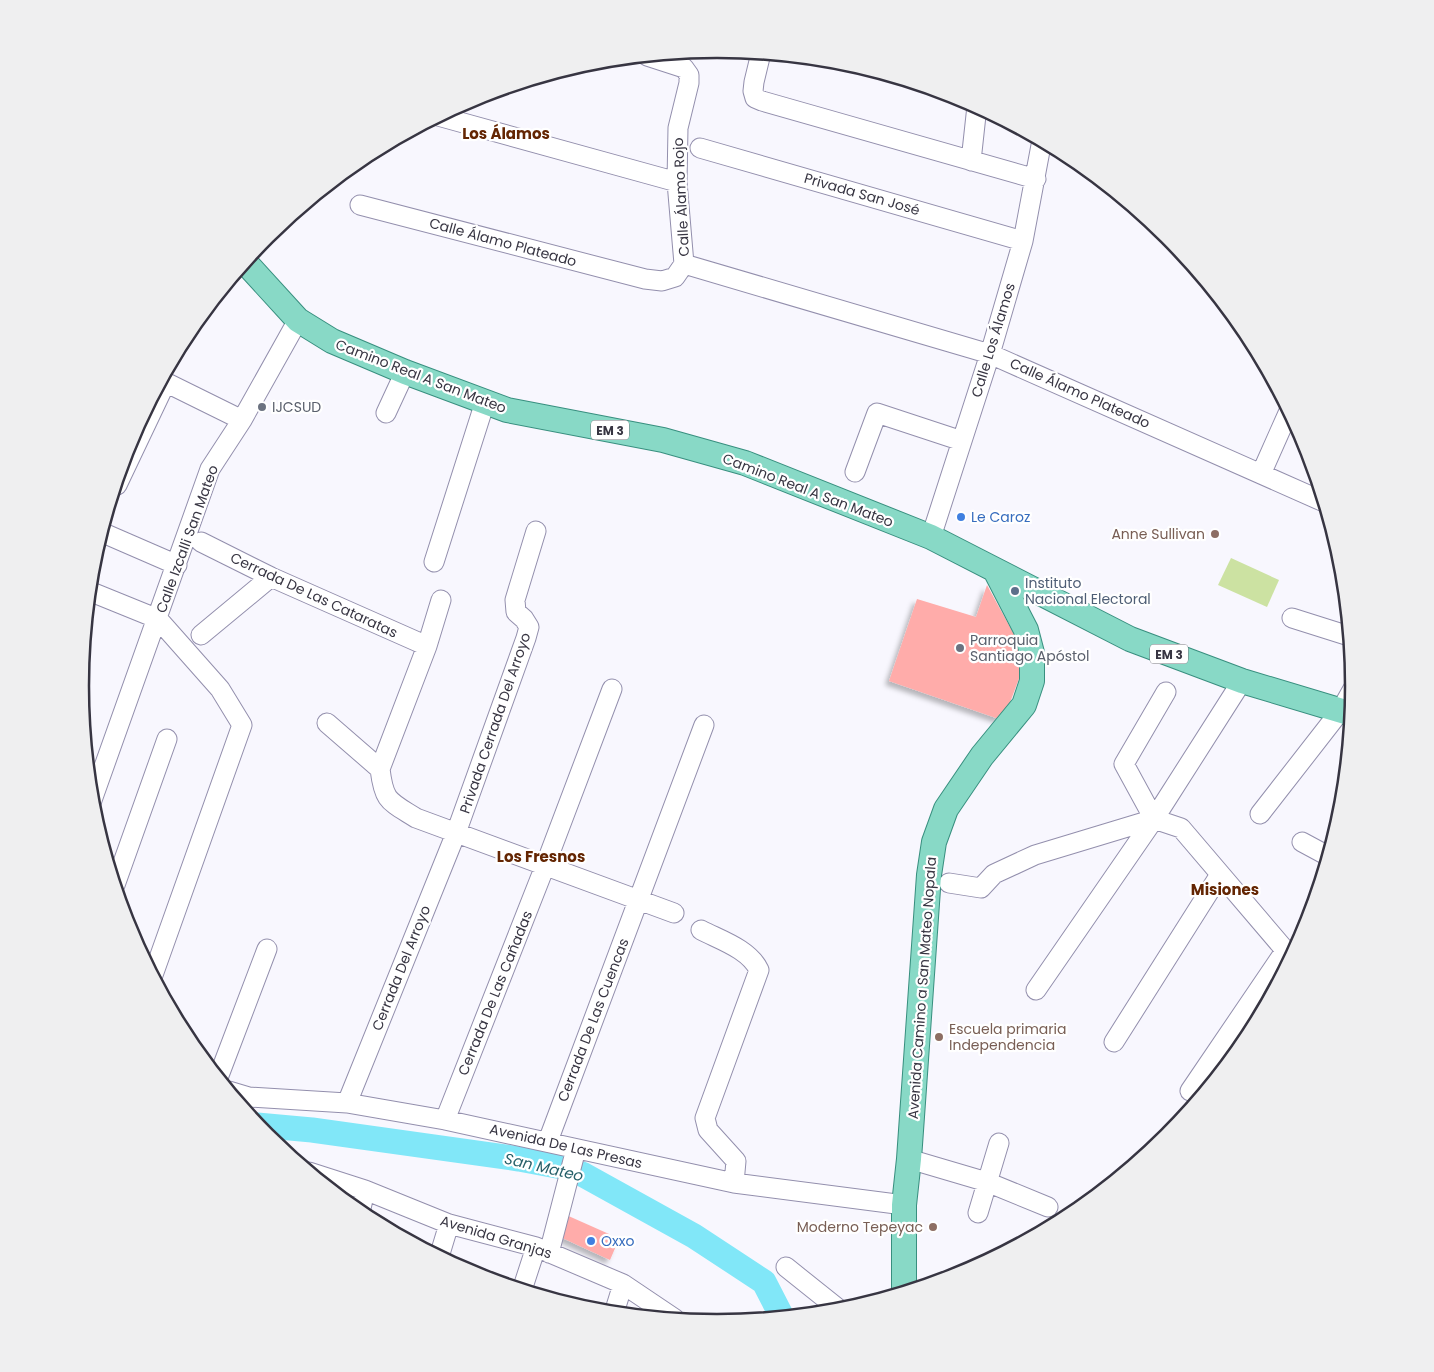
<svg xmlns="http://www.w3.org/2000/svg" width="1434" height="1372" viewBox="0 0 1434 1372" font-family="Poppins,sans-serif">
<defs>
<filter id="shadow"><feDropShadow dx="-4" dy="4" stdDeviation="2.5" flood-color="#0004"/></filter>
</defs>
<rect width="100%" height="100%" fill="#f8f7fe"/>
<path fill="#cce2a2" d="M1231 558 1279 580 1267 607 1218 585Z"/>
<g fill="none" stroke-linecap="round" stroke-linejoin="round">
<path stroke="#81e7f8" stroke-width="25" d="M257 1125 312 1130 519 1159 562 1167 582 1174 694 1236 764 1282 782 1317"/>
</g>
<path fill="#ffacaa" filter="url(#shadow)" d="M987 585 1016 638 1022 657 1020 676 1009 705 999 719 889 681 917 599 976 617Z
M564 1214 609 1234 616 1246 610 1260 558 1236Z"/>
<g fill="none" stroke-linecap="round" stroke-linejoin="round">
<defs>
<path id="minor" d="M761 53 754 82 753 91 755 98 762 101 1036 179
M438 116 677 182
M700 148 1023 241
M971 161 977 106
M360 205 645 279 662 281 675 277 684 264 677 182 678 128 689 83V75L684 68 647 56
M684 264 990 354 1324 502
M161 380 242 420
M386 413 405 372
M855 472 877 413 962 441
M1261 474 1289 411
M117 485 166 382
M101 532 177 565
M931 537 990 354 1023 241 1042 140
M201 542 271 577 427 646
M434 562 485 402
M89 591 158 619 220 689 242 725 153 975
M441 600 427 646 380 769C384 802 389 801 416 818L674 913
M1292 618 1349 636
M201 635 271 577
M327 723 380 769
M91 803 210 469 242 420 298 320
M1260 814 1341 710 1354 687
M1154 819 1124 764 1166 692
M1302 842 1328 856
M949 883 981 888 994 874 1035 855 1154 819 1181 828 1291 957
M115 885 167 739
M701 930C720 940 749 949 759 970L705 1118 708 1130 736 1161 734 1183
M1036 990 1154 819 1242 681
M1114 1042 1219 876
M218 1078 267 949
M229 1091 249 1097 347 1103 445 1120 734 1183 904 1205
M1190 1091 1285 951
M347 1103 456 833 526 638 529 627 524 619 516 612 515 600 536 531
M445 1120 545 866 612 689
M548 1141 704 725
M909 1159 987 1182 1048 1207
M309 1172 365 1190 449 1224 536 1247 623 1284 675 1319
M360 1213 365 1190
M978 1213 999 1143
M549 1253 576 1149
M439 1257 449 1224
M786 1267 841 1311
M522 1290 536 1247
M614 1313 623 1284"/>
<path id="major" d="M245 262 298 320 332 341 405 372 507 410 663 440 745 463 931 537 1130 639 1242 681 1352 714
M904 1292V1205L909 1159 929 875 934 842 946 809 982 756 1024 705 1032 681V653L1026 630 996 572"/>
</defs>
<use href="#minor" stroke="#938fad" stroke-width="21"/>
<use href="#major" stroke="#388f7f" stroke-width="26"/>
<use href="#minor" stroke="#fff" stroke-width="19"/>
<use href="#major" stroke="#88d9c6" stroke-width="24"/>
</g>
<g fill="#6b7280" stroke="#fff" stroke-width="2">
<circle cx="262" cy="407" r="5"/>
<circle cx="960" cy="648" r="5"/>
</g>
<g fill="#3f7fe0" stroke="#fff" stroke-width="2">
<circle cx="961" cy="517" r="5"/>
<circle cx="591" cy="1241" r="5"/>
</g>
<g fill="#8d6e63" stroke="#fff" stroke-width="2">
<circle cx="1215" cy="534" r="5"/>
<circle cx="939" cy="1037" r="5"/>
<circle cx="933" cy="1227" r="5"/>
</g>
<circle fill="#5c6f8a" stroke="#fff" stroke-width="2" cx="1015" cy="591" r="5"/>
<g text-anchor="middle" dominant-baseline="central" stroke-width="4.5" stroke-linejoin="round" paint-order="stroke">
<g fill="#fff" stroke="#73727b" stroke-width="1">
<rect x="591" y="420.5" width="38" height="19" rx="4"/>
<rect x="1150" y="644.5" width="38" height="19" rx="4"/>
</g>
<g font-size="12" font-weight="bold" fill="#373542">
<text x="610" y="430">EM 3</text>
<text x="1169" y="654">EM 3</text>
</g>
<g font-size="14" fill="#373542" stroke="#fff">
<text transform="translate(862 194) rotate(16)">Privada San José</text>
<text transform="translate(681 197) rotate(-93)">Calle Álamo Rojo</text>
<text transform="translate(503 242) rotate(15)">Calle Álamo Plateado</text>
<text transform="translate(993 340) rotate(-73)">Calle Los Álamos</text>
<text transform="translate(421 376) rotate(21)">Camino Real A San Mateo</text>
<text transform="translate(1080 393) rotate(24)">Calle Álamo Plateado</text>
<text transform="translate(808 490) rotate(21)">Camino Real A San Mateo</text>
<text transform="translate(187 539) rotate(-70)">Calle Izcalli San Mateo</text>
<text transform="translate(314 595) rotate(25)">Cerrada De Las Cataratas</text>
<text transform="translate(495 723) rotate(-71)">Privada Cerrada Del Arroyo</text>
<text transform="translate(401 968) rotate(-68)">Cerrada Del Arroyo</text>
<text transform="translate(922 988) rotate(-86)">Avenida Camino a San Mateo Nopala</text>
<text transform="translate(495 993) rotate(-68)">Cerrada De Las Cañadas</text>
<text transform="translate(593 1020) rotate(-69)">Cerrada De Las Cuencas</text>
<text transform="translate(566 1146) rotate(13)">Avenida De Las Presas</text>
<text transform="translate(496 1237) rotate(17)">Avenida Granjas</text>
</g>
<g font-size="14" fill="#5b616d" stroke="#fff" text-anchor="start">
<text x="272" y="407">IJCSUD</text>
<text x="970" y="640">Parroquia<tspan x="970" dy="16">Santiago Apóstol</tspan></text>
</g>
<g font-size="14" fill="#366cbe" stroke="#fff" text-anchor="start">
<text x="971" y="517">Le Caroz</text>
<text x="601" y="1241">Oxxo</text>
</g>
<g font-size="14" fill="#785e54" stroke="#fff" text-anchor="end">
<text x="1205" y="534">Anne Sullivan</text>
<text x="949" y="1029" text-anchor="start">Escuela primaria<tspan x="949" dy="16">Independencia</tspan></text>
<text x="923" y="1227">Moderno Tepeyac</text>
</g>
<g font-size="14" fill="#4e5e75" stroke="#fff" text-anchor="start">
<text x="1025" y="583">Instituto<tspan x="1025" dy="16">Nacional Electoral</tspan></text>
</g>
<g font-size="15" font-weight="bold" fill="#642603" stroke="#fff">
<text x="506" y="133">Los Álamos</text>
<text x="541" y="856">Los Fresnos</text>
<text x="1225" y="889">Misiones</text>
</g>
<g font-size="15" font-style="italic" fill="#27606a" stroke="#fff">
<text transform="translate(544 1167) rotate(13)">San Mateo</text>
</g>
</g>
<path d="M0 0H1434V1372H0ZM89 686a628 628 0 1 1 1256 0a628 628 0 1 1-1256 0Z" fill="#efeff0" fill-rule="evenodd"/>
<path fill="none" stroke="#373542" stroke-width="2.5" d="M89 686a628 628 0 1 1 1256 0a628 628 0 1 1-1256 0Z"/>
</svg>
